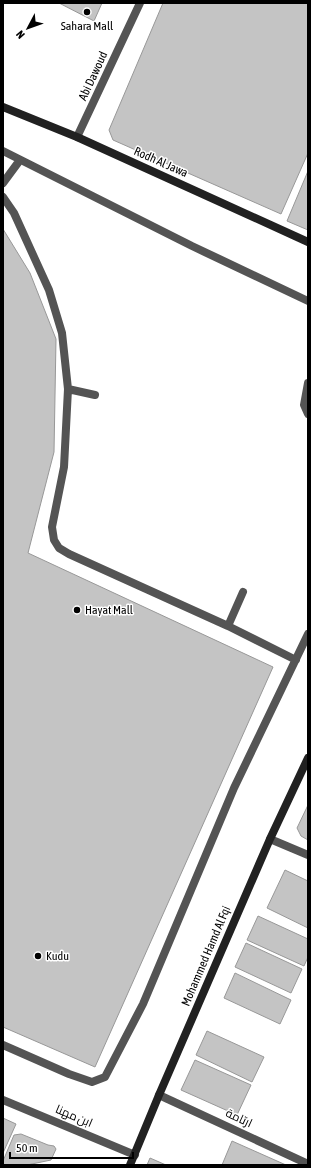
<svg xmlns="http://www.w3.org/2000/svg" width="311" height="1168" viewBox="0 0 311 1168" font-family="'Asap Condensed',Cairo,sans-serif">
<rect width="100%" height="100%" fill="#fff"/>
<path fill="#c4c4c4" stroke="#989898" d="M59 3H102L94 21Z
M163 3H308V153L281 214 113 140 109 130Z
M308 171V230L287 221Z
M3 229 30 273 56 339 54 452 28 553 273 667 95 1067 3 1027Z
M308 805V840L301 836 297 828Z
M285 870 308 881V928L267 908Z
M258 916 308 939V957L304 966 247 940Z
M246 943 302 969 291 993 235 967Z
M235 973 291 1000 280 1024 224 998Z
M207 1031 264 1057 252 1082 196 1055Z
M195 1060 251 1085 237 1115 181 1090Z
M3 1118 16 1124 3 1153Z
M21 1134 48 1145 54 1146 56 1149 51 1160 27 1165H3V1161L14 1135Z
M232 1141 286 1165H222Z
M150 1158 166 1165H147Z"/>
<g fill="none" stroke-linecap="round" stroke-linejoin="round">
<path stroke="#545454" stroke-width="8" d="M3 151 192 246 308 301
M3 183 20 160
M3 197 14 213 49 290 62 333 68 389 64 467 52 527 54 540 59 548 69 554 228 626 296 660
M308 383 304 405 308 414
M68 389 95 395
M228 626 243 592
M3 1045 69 1074 92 1082 105 1077 143 1004 234 788 308 634"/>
<path stroke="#545454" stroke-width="8" d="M77 137 140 3
M270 839 308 855
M159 1095 308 1164
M3 1100 135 1155"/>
<path stroke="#212121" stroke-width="8" d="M3 107 77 137 308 242
M130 1165 159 1095 270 839 308 758"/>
</g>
<g fill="#000" stroke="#fff" stroke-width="1.5">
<circle cx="87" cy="12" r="4"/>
<circle cx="77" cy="610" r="4"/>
<circle cx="38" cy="956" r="4"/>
</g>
<g text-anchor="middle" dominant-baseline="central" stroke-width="3" stroke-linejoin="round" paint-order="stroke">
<g font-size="12" fill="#000" stroke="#fff" text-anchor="start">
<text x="87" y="26" text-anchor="middle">Sahara Mall</text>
<text x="85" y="610">Hayat Mall</text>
<text x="46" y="956">Kudu</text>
</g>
<g font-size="12" fill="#000" stroke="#fff">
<text transform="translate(93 76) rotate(-65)">Abi Dawoud</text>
<text transform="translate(161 162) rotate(24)">Rodh Al Jawa</text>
<text transform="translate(206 956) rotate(-67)">Mohammed Hamd Al Fqi</text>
<text transform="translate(74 1116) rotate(23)">ابن مهنا</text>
<text transform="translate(239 1118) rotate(25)">ارتامة</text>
</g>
</g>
<rect width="311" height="1168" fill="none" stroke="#000000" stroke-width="8"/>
<g transform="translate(28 28) rotate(229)" stroke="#ffffff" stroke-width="3" paint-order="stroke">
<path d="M0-3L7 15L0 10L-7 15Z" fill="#000000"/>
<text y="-6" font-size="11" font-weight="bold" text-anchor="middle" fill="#000000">N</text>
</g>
<path d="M10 1152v6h123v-6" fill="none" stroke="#000000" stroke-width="2"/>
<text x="16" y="1152" font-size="12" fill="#000000" stroke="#ffffff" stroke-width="3" paint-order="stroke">50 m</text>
</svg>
